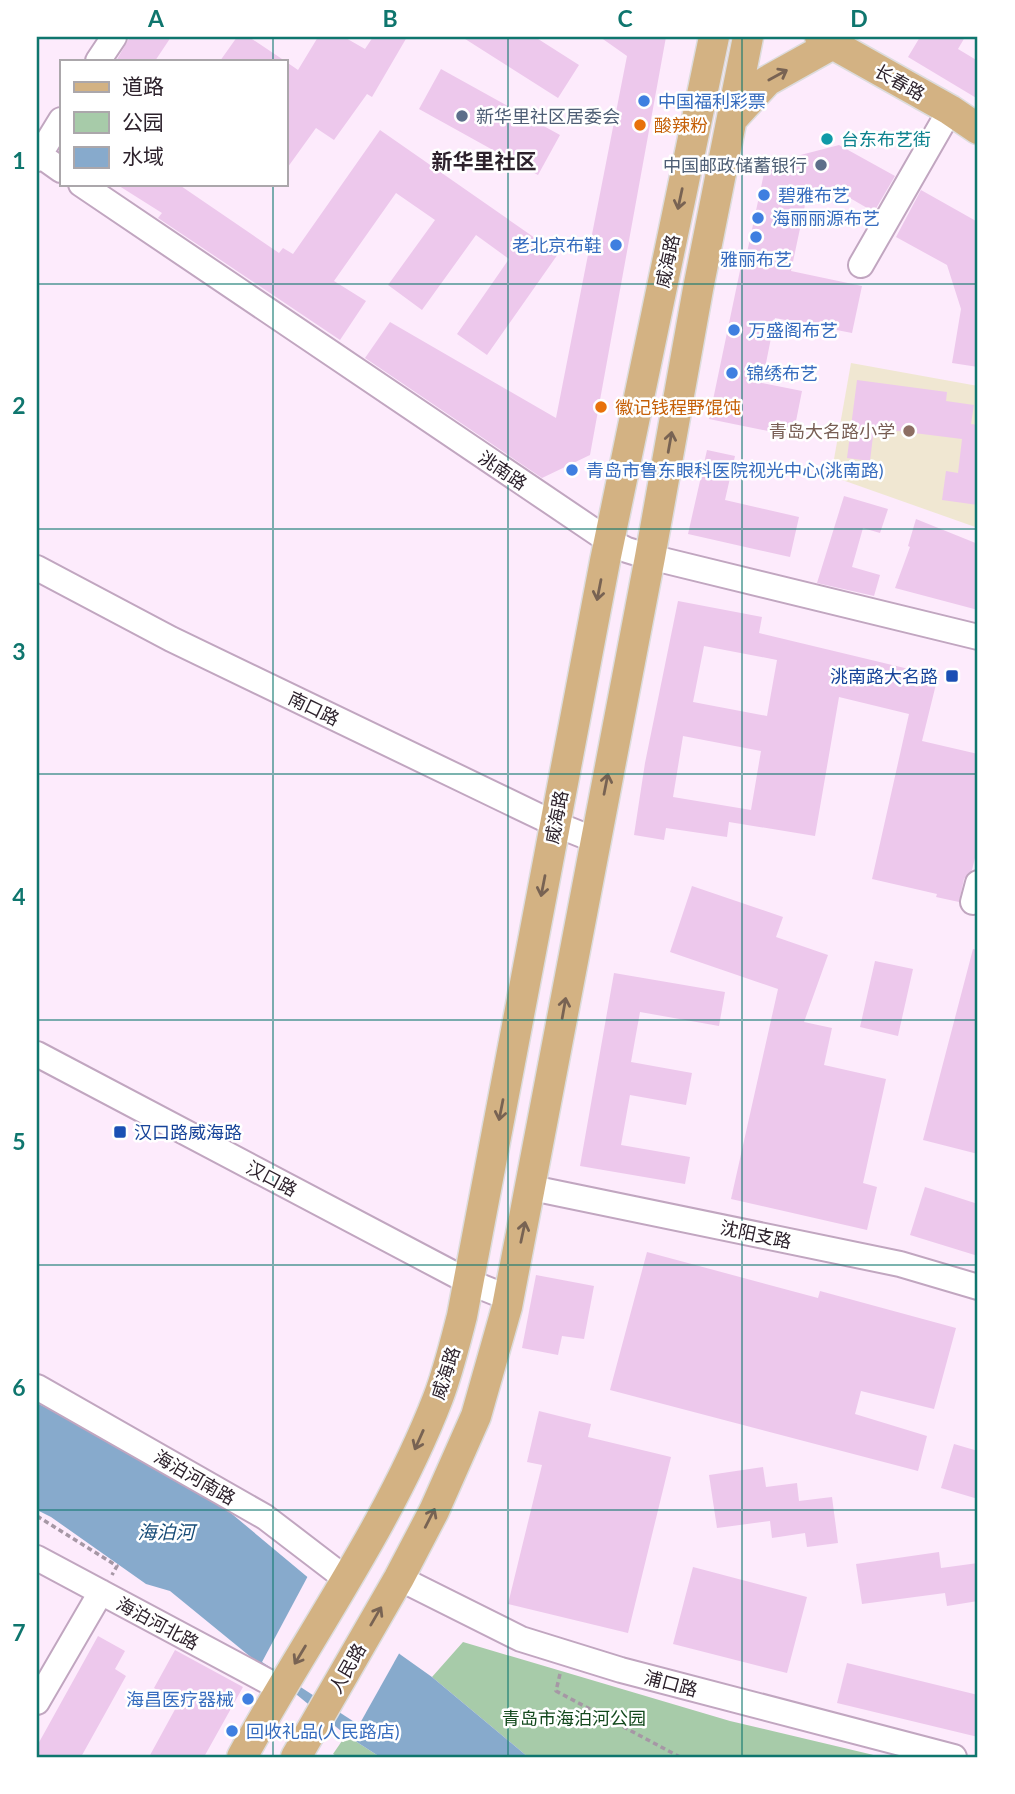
<svg xmlns="http://www.w3.org/2000/svg" width="1015" height="1794" viewBox="0 0 1015 1794" font-family="Lato,'Noto Sans SC',sans-serif">
<rect width="100%" height="100%" fill="#fdebfc"/>
<path fill="#f0e7d2" d="M851 363 978 386V528L831 476Z"/>
<path fill="#a7cba9" d="M463 1642 730 1721 882 1757H528L432 1677Z
M346 1735 380 1757H338L333 1754Z"/>
<path fill="#87aacc" d="M37 1403 196 1484 401 1655 432 1677 528 1757H380L346 1735 170 1591 146 1584 51 1517 37 1510Z"/>
<path fill="#fdebfc" d="M309 1574 401 1650 359 1725 262 1662Z"/>
<path fill="#edc8ec" fill-rule="evenodd" d="M130 37H171L155 61H116Z
M237 37H249L285 61H220Z
M318 37H344L365 49 373 37H407L372 97 367 94 334 140 316 128 285 171V61L298 70Z
M462 37H535L579 65 558 98Z
M600 37H666L590 455 542 478 365 358 390 322 556 418 627 56Z
M920 37H965L958 49 978 61V99L908 57Z
M441 69 560 135 538 175 419 109Z
M380 130 558 254 487 355 457 334 509 259 476 235 422 310 388 285 435 220 396 193 334 281 366 301 340 340 158 218 162 213 116 184H178L279 253 283 248 293 254Z
M839 145 895 176 874 212 843 194 805 205 791 271 862 286 852 333 775 318 762 383 802 391 793 436 709 419 742 261 745 262 766 164Z
M921 190 976 221 978 226V367L952 363 961 309 947 265 896 237Z
M857 380 947 392 946 401 974 405 971 424 978 425V505L942 500 946 471 958 473 962 439 874 428 870 461 847 458Z
M707 450 735 456 725 500 799 517 790 557 688 534Z
M844 496 888 509 880 533 863 528 852 567 880 575 874 596 817 583Z
M916 519 978 544V610L895 588 910 547 908 546Z
M678 601 762 617 759 633 938 676 922 741 978 754V846L972 870 964 879 959 902 936 897 937 894 872 879 909 714 839 697 815 836 729 822 727 837 666 828 664 840 634 835 645 763ZM704 646 777 660 767 716 693 702ZM683 736 761 751 751 810 673 797Z
M692 886 783 917 776 937 828 955 804 1022 832 1028 824 1065 886 1079 863 1183 877 1187 867 1230 731 1199 778 989 670 952Z
M973 949 978 950V1154L923 1140Z
M875 961 913 969 898 1036 860 1027Z
M614 973 725 992 719 1026 640 1012 631 1062 692 1073 686 1105 630 1095 621 1145 690 1157 685 1184 580 1166Z
M925 1187 978 1204V1256L910 1235Z
M647 1252 818 1298 820 1291 956 1328 934 1409 861 1391 855 1414 927 1436 918 1471 610 1390Z
M536 1275 594 1286 584 1339 562 1336 558 1355 522 1348Z
M539 1411 591 1424 588 1437 671 1457 628 1633 508 1604 542 1465 527 1462Z
M954 1444 978 1451V1499L941 1488Z
M763 1467 766 1487 797 1483 799 1501 832 1497 838 1543 807 1547 805 1533 772 1538 770 1521 717 1528 709 1475Z
M939 1552 941 1568 978 1563V1601L947 1606 945 1593 862 1604 856 1564Z
M693 1567 807 1597 787 1673 673 1644Z
M98 1636 125 1651 115 1669 126 1676 81 1757H37V1746Z
M175 1650 243 1687 204 1757H149L179 1702 154 1688Z
M847 1663 978 1695V1737L837 1703Z"/>
<g fill="none" stroke-linecap="round" stroke-linejoin="round">
<defs>
<path id="minor" d="M98 61 114 37
M37 153 61 170
M37 159 61 120
M81 184 609 541 627 550 650 557 978 637
M861 265 950 110
M37 568 171 639 555 824 595 840
M973 902 978 883
M37 1054 469 1282 509 1298
M532 1188 900 1264 978 1287
M37 1387 265 1517 346 1579
M37 1558 280 1688
M399 1578 521 1639 621 1670 954 1757
M37 1702 101 1592"/>
<path id="major" d="M820 37 950 110 978 129
M733 118 767 81 833 44
M242 1757C307 1638 389 1525 438 1398 448 1372 455 1343 462 1316L605 561 714 37
M296 1757 399 1578 434 1511 476 1416 507 1307 650 557 698 289 748 37"/>
</defs>
<use href="#minor" stroke="#c1a6c0" stroke-width="28"/>
<use href="#major" stroke="#dddcdd" stroke-width="33"/>
<path stroke="#a697a5" stroke-width="3.5" stroke-dasharray="5 3.5" stroke-linecap="butt" d="M37 1516 117 1566 112 1575
M560 1674 556 1691 680 1757"/>
<use href="#minor" stroke="#fff" stroke-width="24"/>
<use href="#major" stroke="#d3b283" stroke-width="30"/>
</g>
<defs><path id="oneway-shaft" d="M-6 0H5M1.5-3L5.5 0L1.5 3" fill="none" stroke-width="1.6" stroke-linecap="round" stroke-linejoin="round" transform="scale(1.75)"/></defs>
<g stroke="#786353">
<use href="#oneway-shaft" transform="translate(778 75) rotate(-29)"/>
<use href="#oneway-shaft" transform="translate(680 199) rotate(102)"/>
<use href="#oneway-shaft" transform="translate(670 442) rotate(-80)"/>
<use href="#oneway-shaft" transform="translate(599 590) rotate(101)"/>
<use href="#oneway-shaft" transform="translate(606 784) rotate(-79)"/>
<use href="#oneway-shaft" transform="translate(543 886) rotate(101)"/>
<use href="#oneway-shaft" transform="translate(564 1008) rotate(-80)"/>
<use href="#oneway-shaft" transform="translate(501 1110) rotate(101)"/>
<use href="#oneway-shaft" transform="translate(523 1232) rotate(-78)"/>
<use href="#oneway-shaft" transform="translate(419 1440) rotate(114)"/>
<use href="#oneway-shaft" transform="translate(430 1518) rotate(-63)"/>
<use href="#oneway-shaft" transform="translate(376 1616) rotate(-60)"/>
<use href="#oneway-shaft" transform="translate(300 1655) rotate(121)"/>
</g>
<path fill="none" stroke="#0f766e" stroke-width="2" stroke-opacity="0.55" d="M273 37V61M508 37V1757M742 37V1757M273 184V1757M37 284H978M37 529H978M37 774H978M37 1020H978M37 1265H978M37 1510H978"/>
<g fill="#3f7fe0" stroke="#fff" stroke-width="2.5">
<circle cx="644" cy="101" r="7"/>
<circle cx="764" cy="195" r="7"/>
<circle cx="758" cy="218" r="7"/>
<circle cx="756" cy="237" r="7"/>
<circle cx="616" cy="245" r="7"/>
<circle cx="734" cy="330" r="7"/>
<circle cx="732" cy="373" r="7"/>
<circle cx="572" cy="470" r="7"/>
<circle cx="248" cy="1699" r="7"/>
<circle cx="232" cy="1731" r="7"/>
</g>
<g fill="#5c6f8a" stroke="#fff" stroke-width="2.5">
<circle cx="462" cy="116" r="7"/>
<circle cx="821" cy="165" r="7"/>
</g>
<g fill="#e8710a" stroke="#fff" stroke-width="2.5">
<circle cx="640" cy="125" r="7"/>
<circle cx="601" cy="407" r="7"/>
</g>
<circle fill="#0f9aa8" stroke="#fff" stroke-width="2.5" cx="827" cy="139" r="7"/>
<circle fill="#8d6e63" stroke="#fff" stroke-width="2.5" cx="909" cy="431" r="7"/>
<g fill="#1a4fb4" stroke="#fff" stroke-width="2.5">
<rect x="945" y="669" width="14" height="14" rx="3.5"/>
<rect x="113" y="1125" width="14" height="14" rx="3.5"/>
</g>
<g text-anchor="middle" dominant-baseline="central" stroke-width="5" stroke-linejoin="round" paint-order="stroke">
<g font-size="18" fill="#2d222c" stroke="#fff">
<text transform="translate(900 82) rotate(29)">长春路</text>
<text transform="translate(667 261) rotate(-78)">威海路</text>
<text transform="translate(503 470) rotate(34)">洮南路</text>
<text transform="translate(314 708) rotate(26)">南口路</text>
<text transform="translate(556 817) rotate(-79)">威海路</text>
<text transform="translate(272 1178) rotate(28)">汉口路</text>
<text transform="translate(756 1234) rotate(12)">沈阳支路</text>
<text transform="translate(445 1373) rotate(-72)">威海路</text>
<text transform="translate(195 1477) rotate(30)">海泊河南路</text>
<text transform="translate(158 1623) rotate(28)">海泊河北路</text>
<text transform="translate(347 1668) rotate(-60)">人民路</text>
<text transform="translate(671 1683) rotate(15)">浦口路</text>
</g>
<g font-size="18" fill="#366cbe" stroke="#fff" text-anchor="start">
<text x="658" y="101">中国福利彩票</text>
<text x="778" y="195">碧雅布艺</text>
<text x="772" y="218">海丽丽源布艺</text>
<text x="602" y="245" text-anchor="end">老北京布鞋</text>
<text x="756" y="259" text-anchor="middle">雅丽布艺</text>
<text x="748" y="330">万盛阁布艺</text>
<text x="746" y="373">锦绣布艺</text>
<text x="586" y="470">青岛市鲁东眼科医院视光中心(洮南路)</text>
<text x="234" y="1699" text-anchor="end">海昌医疗器械</text>
<text x="246" y="1731">回收礼品(人民路店)</text>
</g>
<g font-size="18" fill="#4e5e75" stroke="#fff" text-anchor="start">
<text x="476" y="116">新华里社区居委会</text>
<text x="807" y="165" text-anchor="end">中国邮政储蓄银行</text>
</g>
<g font-size="18" fill="#c56008" stroke="#fff" text-anchor="start">
<text x="654" y="125">酸辣粉</text>
<text x="615" y="407">徽记钱程野馄饨</text>
</g>
<g font-size="18" fill="#0d838f" stroke="#fff" text-anchor="start">
<text x="841" y="139">台东布艺街</text>
</g>
<g font-size="18" fill="#785e54" stroke="#fff" text-anchor="end">
<text x="895" y="431">青岛大名路小学</text>
</g>
<g font-size="18" fill="#164399" stroke="#fff" text-anchor="end">
<text x="938" y="676">洮南路大名路</text>
<text x="134" y="1132" text-anchor="start">汉口路威海路</text>
</g>
<g font-size="18" fill="#13491d" stroke="#fff">
<text x="574" y="1718">青岛市海泊河公园</text>
</g>
<g font-size="19" font-style="italic" fill="#154a76" stroke="#fff">
<text x="166" y="1531">海泊河</text>
</g>
<g font-size="21" font-weight="bold" fill="#2d222c" stroke="#fff">
<text x="484" y="160">新华里社区</text>
</g>
</g>
<rect width="1015" height="1794" fill="none" stroke="#ffffff" stroke-width="77"/>
<rect x="60" y="60" width="228" height="126" fill="#ffffff" stroke="#aba7ab" stroke-width="2"/>
<rect x="74" y="82" width="35" height="10" fill="#d3b283" stroke="#aba7ab" stroke-width="2"/>
<text x="122" y="94" font-size="21" fill="#2d222c">道路</text>
<rect x="74" y="112" width="35" height="21" fill="#a7cba9" stroke="#aba7ab" stroke-width="2"/>
<text x="122" y="130" font-size="21" fill="#2d222c">公园</text>
<rect x="74" y="147" width="35" height="21" fill="#87aacc" stroke="#aba7ab" stroke-width="2"/>
<text x="122" y="164" font-size="21" fill="#2d222c">水域</text>
<rect x="38" y="38" width="938" height="1718" fill="none" stroke="#0f766e" stroke-width="2.5"/>
<g font-size="23" text-anchor="middle" font-weight="bold" fill="#0f766e">
<text x="156" y="27">A</text>
<text x="390" y="27">B</text>
<text x="625" y="27">C</text>
<text x="859" y="27">D</text>
<text x="19" y="169">1</text>
<text x="19" y="414">2</text>
<text x="19" y="660">3</text>
<text x="19" y="905">4</text>
<text x="19" y="1150">5</text>
<text x="19" y="1396">6</text>
<text x="19" y="1641">7</text>
</g>
</svg>
